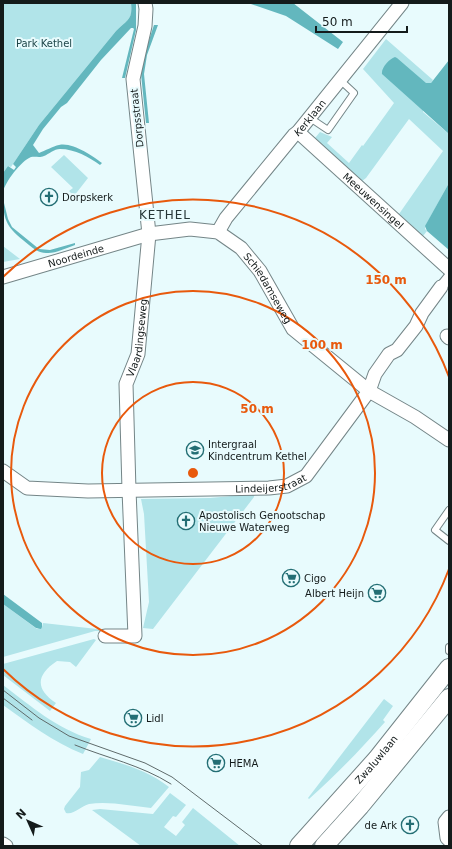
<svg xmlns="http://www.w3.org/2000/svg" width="452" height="849" viewBox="0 0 452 849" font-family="'DejaVu Sans',sans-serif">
<rect width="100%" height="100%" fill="#e8fbfd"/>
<path fill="#b1e4e9" d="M3 3H131C133 20 127 20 116 31L39 125 11 167 8 166 3 173Z
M386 39 433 80 431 83H426L423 112 449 134V183L426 225 425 229 427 231 423 236 399 214 443 151 409 119 366 178 362 181 315 138 320 132 332 137 327 143 349 163 362 145 363 146 394 103 363 69Z
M64 155 88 178 74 196 69 191 73 188 51 167Z
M3 246 20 259 3 262Z
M254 494V497L153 629 143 628 149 602 144 514 141 499 210 498Z
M3 604 37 629 42 627 43 623 124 632 95 631 3 657Z
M94 639 96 640 76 667 70 662 57 661C36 675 35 689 56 703L50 711 3 675V664Z
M3 685C31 706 57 729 91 739L83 754C53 742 28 723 3 705Z
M384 699 393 706 383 720 385 722C360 750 337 774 309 799L308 798Z
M100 757C124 764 149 771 169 787L151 808C131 806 109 801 89 804 81 806 74 815 66 813L64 809 65 806 80 787 81 772 89 770Z
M170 793 186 805 176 817 173 816 164 827 176 836 185 825 182 822 193 808 240 846H141L92 810 100 809 153 814Z"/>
<path fill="#63b7be" d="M131 3H136V30L125 78H122L134 29 133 28H131L101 60 67 103 61 107 43 129 33 145 39 153C45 151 53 146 59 145 73 142 92 156 102 163L100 165C89 157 75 149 60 149 54 149 49 154 44 156 39 158 36 156 31 157 21 161 5 182 3 192V173L8 166 14 170 16 167 13 164 39 125 116 31C127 20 133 20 131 3Z
M248 3H293L343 42 338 49 286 16Z
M154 25H158L147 55 144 74 149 123H146L141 74 142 61Z
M395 57 397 58 426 83H431L449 60V134L382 74C381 68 389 59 395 57Z
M449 183V250L427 231 425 226Z
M3 199 8 219 12 227 39 249 50 250 75 243V245C66 248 55 254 46 253 39 253 34 249 29 245 11 230 3 225 3 199Z
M3 594 42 623V627L41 629 36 628 3 604Z"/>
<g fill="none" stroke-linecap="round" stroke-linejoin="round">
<defs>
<path id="service" d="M310 118 328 130 354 93 340 80
M449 510 435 530 449 541
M449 647V651"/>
<path id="pedestrian" d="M441 287 449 277"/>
<g id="minor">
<path id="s1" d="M298 132 449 269"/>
<path id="s2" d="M218 232 226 218 294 135 298 132 402 3"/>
<path id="s3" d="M3 277 149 234 190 229 218 232 241 248 260 271 293 329 369 391 415 417 449 440"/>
<path d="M447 336 449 338"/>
<path id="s4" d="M3 471 27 488 88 491 269 488 287 486 306 476 369 391 375 374 389 354 397 350 416 326 422 313 441 287"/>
<path id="s5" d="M105 636H135L129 490 126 384 138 354 149 234 133 79 145 26 146 9 145 3"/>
<path d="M449 817 445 822 447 838 449 840"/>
<path d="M3 844 6 846"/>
</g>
<g id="secondary">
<path id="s6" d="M299 846 377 759 449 668"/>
<path d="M324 846 360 806 449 698"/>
</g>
</defs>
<use href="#service" stroke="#748587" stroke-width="8"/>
<use href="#pedestrian" stroke="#748587" stroke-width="12"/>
<use href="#minor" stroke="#748587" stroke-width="15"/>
<use href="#secondary" stroke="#748587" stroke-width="20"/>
<use href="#service" stroke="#fff" stroke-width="6"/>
<use href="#pedestrian" stroke="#fff" stroke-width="10"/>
<use href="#minor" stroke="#fff" stroke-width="13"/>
<use href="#secondary" stroke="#fff" stroke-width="18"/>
<path stroke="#5f6b6b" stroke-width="1" d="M3 690 39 718 69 736 145 763 172 777 263 846
M3 698 32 720
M75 745C107 758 141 765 171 784"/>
</g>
<g fill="none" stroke="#e8590c" stroke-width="2">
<circle cx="193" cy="473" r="91"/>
<circle cx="193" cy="473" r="182"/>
<path d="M449 569A273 273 0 0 1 3 669M3 277A273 273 0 0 1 449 377"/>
</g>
<defs>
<symbol id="church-ring" viewBox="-11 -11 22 22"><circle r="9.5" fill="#e8fbfd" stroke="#236e74" stroke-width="1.5"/><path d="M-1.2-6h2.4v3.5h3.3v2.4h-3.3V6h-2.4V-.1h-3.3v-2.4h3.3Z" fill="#236e74"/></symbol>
<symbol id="school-ring" viewBox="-11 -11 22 22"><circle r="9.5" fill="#e8fbfd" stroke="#236e74" stroke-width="1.5"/><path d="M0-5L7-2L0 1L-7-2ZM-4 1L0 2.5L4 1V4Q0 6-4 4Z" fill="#236e74"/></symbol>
<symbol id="supermarket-ring" viewBox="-11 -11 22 22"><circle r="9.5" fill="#e8fbfd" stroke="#236e74" stroke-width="1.5"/><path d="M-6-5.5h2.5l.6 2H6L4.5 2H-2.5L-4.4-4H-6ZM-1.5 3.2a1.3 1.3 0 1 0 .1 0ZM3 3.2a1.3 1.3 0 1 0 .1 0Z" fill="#236e74"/></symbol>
</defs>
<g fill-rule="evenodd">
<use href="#church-ring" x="39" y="187" width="20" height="20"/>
<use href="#school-ring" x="185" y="440" width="20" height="20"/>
<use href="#church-ring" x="176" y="511" width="20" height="20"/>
<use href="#supermarket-ring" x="281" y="568" width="20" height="20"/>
<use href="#supermarket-ring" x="367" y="583" width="20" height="20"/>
<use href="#supermarket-ring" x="123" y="708" width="20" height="20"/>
<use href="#supermarket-ring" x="206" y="753" width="20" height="20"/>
<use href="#church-ring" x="400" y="815" width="20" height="20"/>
</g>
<g text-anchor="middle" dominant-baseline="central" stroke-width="4" stroke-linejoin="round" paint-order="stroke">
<g font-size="10" fill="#1c4447" stroke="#e8fbfd">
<text x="44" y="43">Park Kethel</text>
</g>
<g font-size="10" fill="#141b1b" stroke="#e8fbfd">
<text stroke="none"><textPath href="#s2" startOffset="147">Kerklaan</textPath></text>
<text transform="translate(137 118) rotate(-96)">Dorpsstraat</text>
<text stroke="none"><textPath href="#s1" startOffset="102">Meeuwensingel</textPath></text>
<text stroke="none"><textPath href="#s3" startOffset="76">Noordeinde</textPath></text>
<text stroke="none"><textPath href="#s3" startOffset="298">Schiedamseweg</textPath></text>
<text stroke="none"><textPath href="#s5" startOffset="330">Vlaardingseweg</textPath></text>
<text stroke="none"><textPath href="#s4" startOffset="274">Lindeijerstraat</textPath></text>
<text stroke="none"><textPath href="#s6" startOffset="116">Zwaluwlaan</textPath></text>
</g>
<g font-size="10" fill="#141b1b" stroke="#e8fbfd" text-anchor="start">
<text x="62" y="197">Dorpskerk</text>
<text x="208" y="444">Intergraal<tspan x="208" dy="12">Kindcentrum Kethel</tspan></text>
<text x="199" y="515">Apostolisch Genootschap<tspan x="199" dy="12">Nieuwe Waterweg</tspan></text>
<text x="304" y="578">Cigo</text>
<text x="364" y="593" text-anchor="end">Albert Heijn</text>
<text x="146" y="718">Lidl</text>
<text x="229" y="763">HEMA</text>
<text x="397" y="825" text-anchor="end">de Ark</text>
</g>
<g font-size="12" letter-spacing="1" fill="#263637" stroke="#e8fbfd">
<text x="165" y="215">KETHEL</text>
</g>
</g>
<circle cx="193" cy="473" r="6" fill="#e8590c" stroke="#e8fbfd" stroke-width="2"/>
<g font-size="12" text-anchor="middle" font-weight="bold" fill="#e8590c" stroke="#e8fbfd" stroke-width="4" stroke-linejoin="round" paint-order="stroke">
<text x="386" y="284">150 m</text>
<text x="322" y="349">100 m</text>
<text x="257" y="413">50 m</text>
</g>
<rect width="452" height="849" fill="none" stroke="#141b1b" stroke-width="8"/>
<g transform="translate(28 821) rotate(315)" stroke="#e8fbfd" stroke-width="3" paint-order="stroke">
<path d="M0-3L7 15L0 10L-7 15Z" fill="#141b1b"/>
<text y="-6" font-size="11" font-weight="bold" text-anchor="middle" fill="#141b1b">N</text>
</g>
<path d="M316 26v6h91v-6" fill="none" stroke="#141b1b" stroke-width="2"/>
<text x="322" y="26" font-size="12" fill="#141b1b" stroke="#e8fbfd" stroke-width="3" paint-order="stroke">50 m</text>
</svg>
